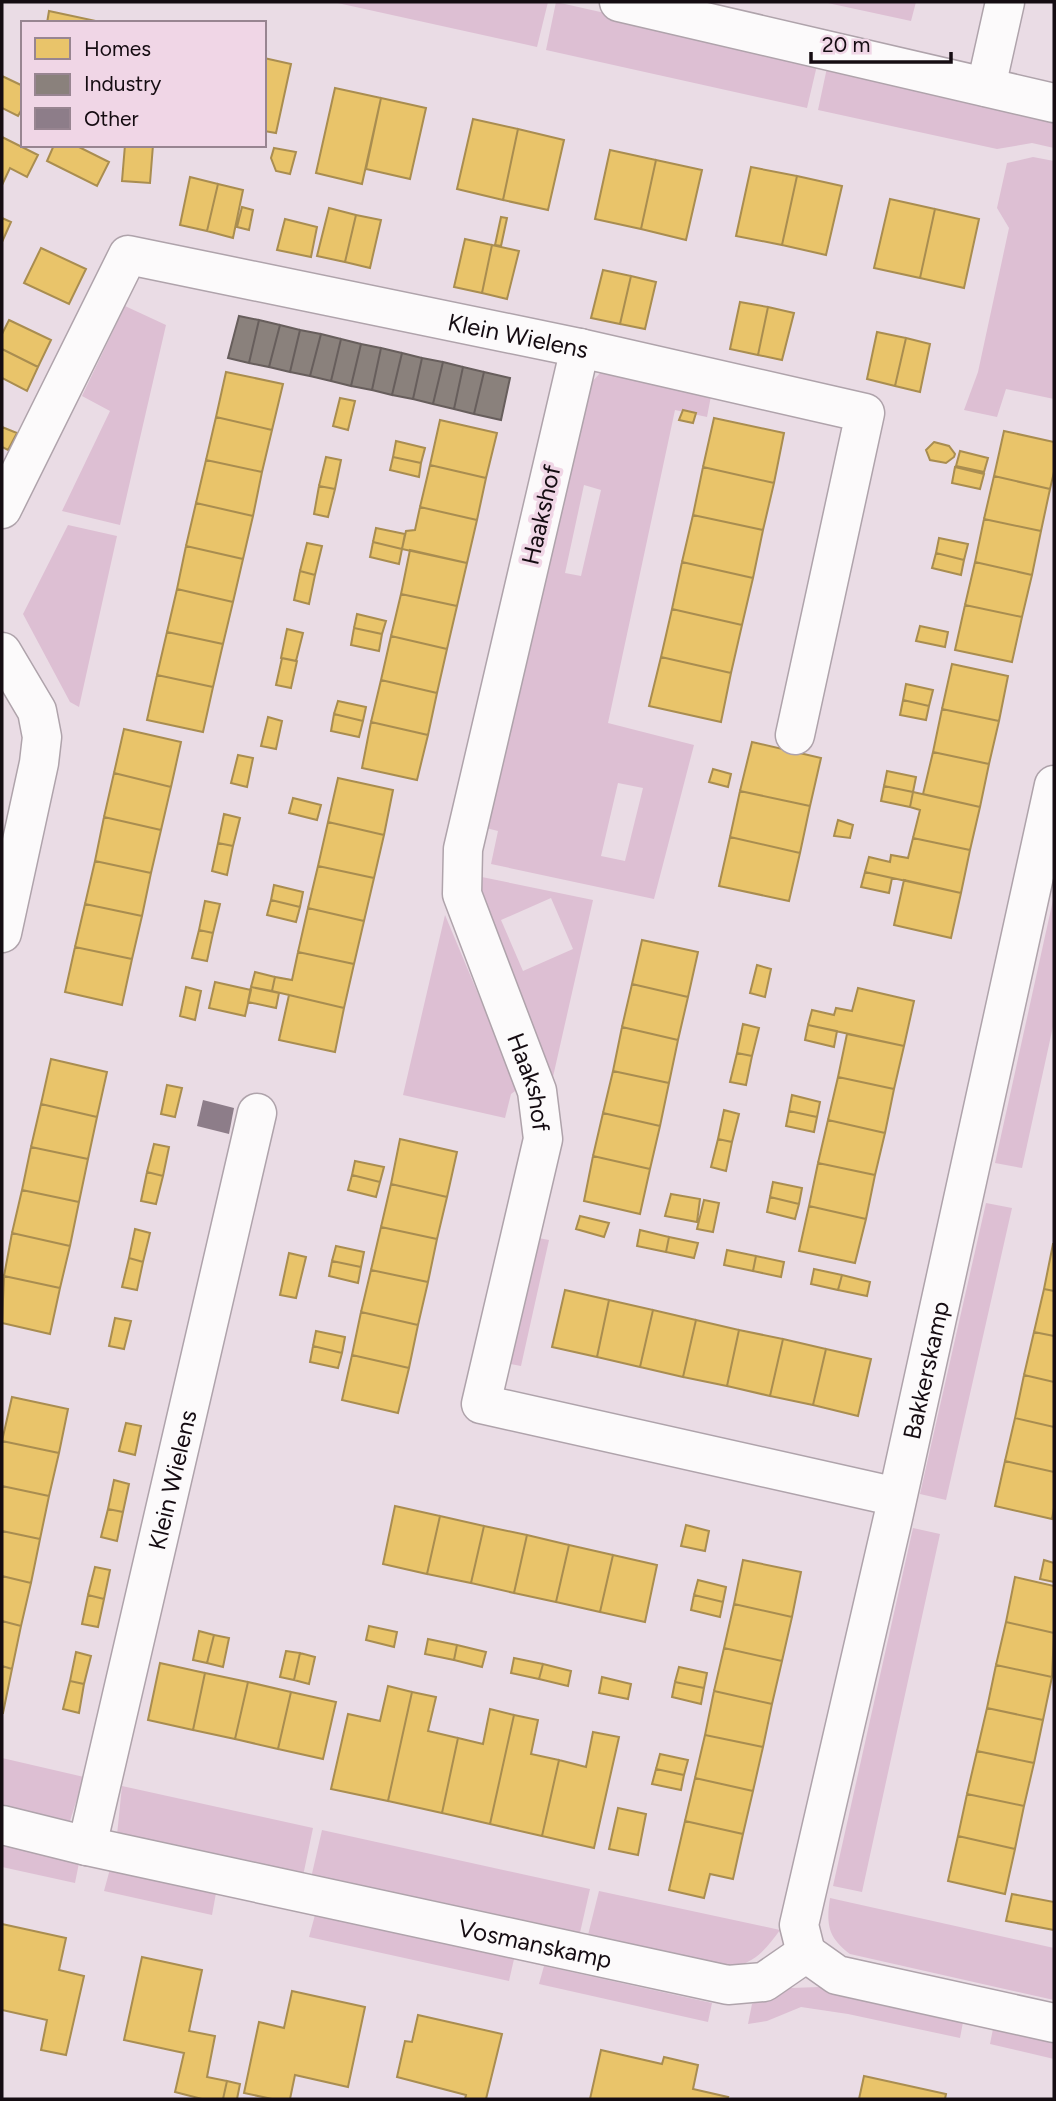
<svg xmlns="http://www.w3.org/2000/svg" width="1056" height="2101" viewBox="0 0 1056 2101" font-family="Figtree,sans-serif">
<rect width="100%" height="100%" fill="#eadce5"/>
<path fill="#ddbfd3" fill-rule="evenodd" d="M333 2H548L537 47Z
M556 2 818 61 807 108 546 50Z
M823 2H916L911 21Z
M828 63 1054 113V148L1032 143 997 149 818 110Z
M1033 157 1054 161V399L1006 389 997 417 964 410 978 372 1009 228 997 208 1007 163Z
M125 306 166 325 120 525 62 511 110 411 82 396Z
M601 372 711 396 707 417 675 410 608 723 694 745 654 899 491 864 498 831 482 827 579 396ZM584 485 601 490 581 576 565 573ZM618 783 643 788 625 861 601 856Z
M68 525 117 536 79 707 70 702 23 614Z
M472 875 593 900 550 1090ZM551 898 573 949 523 971 501 920Z
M1053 900 1054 1022 1022 1168 995 1163Z
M445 915 518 1089 511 1094 505 1118 403 1095Z
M986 1203 1012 1208 946 1500 920 1494Z
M533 1237 549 1240 521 1366 506 1363Z
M913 1528 940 1534 862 1892 833 1886Z
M2 1758 84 1777 69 1824 2 1809Z
M122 1786 313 1828 303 1876 117 1835Z
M322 1830 590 1889 579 1937 311 1878Z
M2 1845 79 1863 75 1883 2 1867Z
M110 1869 216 1893 212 1915 104 1891Z
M599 1891 780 1930C769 1945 757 1961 739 1965 707 1973 623 1947 587 1939Z
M830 1898 1054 1948V2000L850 1954C828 1937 826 1925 830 1898Z
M315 1915 514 1959 509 1981 309 1937Z
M544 1966 712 2003 708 2022 539 1984Z
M820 1987 964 2017 960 2038 848 2014 801 2007 767 2021 748 2024 752 2004 790 1988Z
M993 2029 1054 2037V2059L990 2044Z"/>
<path fill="#e9c46a" stroke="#a98d50" stroke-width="2" d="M49 11 96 21V23H47Z
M264 58 291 64 276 133 264 131Z
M2 76 23 86V107L18 116 2 108Z
M335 88 381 98 362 184 316 173Z
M381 98 426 108 410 179 366 169Z
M473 119 518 129 503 200 457 189Z
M518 129 564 140 548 210 503 200Z
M2 137 38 155 27 177 10 168 2 185Z
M54 145H75L109 162 97 186 47 161Z
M125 145H153L150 183 122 181Z
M274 148 296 152 290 174 276 171 271 158Z
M610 150 656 160 641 229 595 219Z
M656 160 702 170 686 240 641 229Z
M751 167 797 176 782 245 736 236Z
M797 176 842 186 826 255 782 245Z
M190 177 218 184 207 231 180 225Z
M218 184 243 190 233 238 207 231Z
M890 199 935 209 920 278 874 268Z
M242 207 253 210 249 230 237 227Z
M329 208 356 215 345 262 317 256Z
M935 209 979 219 964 288 920 278Z
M356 215 381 220 370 268 345 262Z
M501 217 507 218 501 246 495 245Z
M2 218 11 222 2 242Z
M285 219 317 227 311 257 277 250Z
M465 239 492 245 482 293 454 287Z
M492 245 519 251 507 299 482 293Z
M41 248 86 269 69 304 24 283Z
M603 270 631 276 620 324 591 318Z
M631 276 656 282 645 329 620 324Z
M740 302 768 307 758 355 730 349Z
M768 307 794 313 782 360 758 355Z
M9 320 51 340 38 367 2 349V334Z
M877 332 906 338 895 386 867 379Z
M906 338 930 344 920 392 895 386Z
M2 349 38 367 27 391 2 378Z
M226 372 283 384 272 430 216 417Z
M340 398 355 401 348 430 333 426Z
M683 410 696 413 693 423 679 420Z
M216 417 272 430 262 472 206 460Z
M714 418 784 433 774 483 703 467Z
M440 420 497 433 486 478 430 465Z
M2 427 17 433 8 450 2 447Z
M1004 431 1054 442V472L1050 489 994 476Z
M396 441 425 448 421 463 393 457Z
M934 442 949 446 955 454 954 457 946 463 930 460 926 450Z
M960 451 988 458 984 472 956 466Z
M326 457 341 460 335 489 319 486Z
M393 457 421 463 419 477 390 470Z
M206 460 262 472 253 516 196 503Z
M430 465 486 478 477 520 420 507Z
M703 467 774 483 763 530 693 515Z
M955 467 984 474 980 489 952 483Z
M994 476 1050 489 1041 531 984 519Z
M319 486 335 489 328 517 314 514Z
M196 503 253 516 243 559 186 546Z
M420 507 477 520 467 563 402 549 406 531 415 530Z
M693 515 763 530 753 578 682 562Z
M984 519 1041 531 1032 575 975 562Z
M376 528 405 534 402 549 373 542Z
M939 538 968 544 964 560 936 553Z
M373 542 402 549 399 564 370 557Z
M307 543 322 546 315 575 300 571Z
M186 546 243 559 233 602 177 589Z
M410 550 467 563 457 606 401 594Z
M936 553 964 560 961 575 932 568Z
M682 562 753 578 742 625 672 609Z
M975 562 1032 575 1022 617 965 605Z
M300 571 315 575 309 604 294 600Z
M177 589 233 602 223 644 167 632Z
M401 594 457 606 447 649 391 636Z
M965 605 1022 617 1012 662 955 650Z
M672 609 742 625 731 673 661 657Z
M357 614 386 621 382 634 354 628Z
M920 626 948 632 945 647 916 641Z
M354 628 382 634 379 651 351 645Z
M287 629 303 633 296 661 281 658Z
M167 632 223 644 213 687 157 675Z
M391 636 447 649 437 693 381 680Z
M661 657 731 673 721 722 649 706Z
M282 658 297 661 291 688 276 685Z
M952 664 1008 676 999 721 942 709Z
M157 675 213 687 203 732 147 720Z
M381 680 437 693 428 735 371 722Z
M906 684 933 690 929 706 903 700Z
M903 700 929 706 926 720 900 715Z
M338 701 366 707 363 721 334 714Z
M942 709 999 721 989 764 933 752Z
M334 714 363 721 359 737 331 731Z
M268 717 282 721 276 749 261 746Z
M371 722 428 735 417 780 362 768Z
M124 729 181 742 171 787 114 773Z
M752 742 821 758 810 806 740 791Z
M933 752 989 764 980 807 923 794Z
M238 755 253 758 247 787 231 783Z
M713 769 731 774 728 787 709 782Z
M887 771 916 777 913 792 884 786Z
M114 773 171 787 161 830 104 817Z
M338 778 393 790 384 835 328 822Z
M884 786 913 792 910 807 881 801Z
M740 791 810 806 800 853 730 837Z
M913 792 980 807 970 850 913 838 920 810 910 807Z
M293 798 321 805 317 820 289 813Z
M224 814 240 818 233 846 218 843Z
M104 817 161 830 151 873 95 861Z
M838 820 853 825 850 838 834 836Z
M328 822 384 835 374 878 318 866Z
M730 837 800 853 789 901 719 886Z
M913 838 970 850 961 893 865 872 869 857 890 862 891 855 908 858Z
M218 843 233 846 227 875 212 871Z
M95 861 151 873 142 916 85 904Z
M318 866 374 878 364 921 308 908Z
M865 872 892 878 889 893 861 887Z
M904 880 961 893 951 938 894 925Z
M274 885 303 892 300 907 271 900Z
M271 900 300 907 296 922 267 915Z
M205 901 220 904 213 933 199 930Z
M85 904 142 916 132 959 75 947Z
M308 908 364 921 354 964 298 952Z
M199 930 213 933 207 961 192 958Z
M642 940 698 952 688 997 632 984Z
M75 947 132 959 122 1005 65 992Z
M298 952 354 964 344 1008 272 991 275 977 292 980Z
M757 965 771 969 765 997 750 993Z
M255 972 275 977 272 991 251 987Z
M215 982 251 990 245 1016 209 1008Z
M632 984 688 997 678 1040 622 1027Z
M186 987 201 991 195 1020 180 1016Z
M251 987 279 993 276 1008 248 1002Z
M858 988 914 1001 904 1046 808 1025 812 1010 834 1015 836 1008 852 1011Z
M289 995 344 1008 335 1052 279 1040Z
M743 1024 759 1028 752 1056 737 1053Z
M808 1025 837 1031 834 1047 805 1040Z
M622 1027 678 1040 669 1083 613 1071Z
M847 1034 904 1046 894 1089 838 1077Z
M737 1053 752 1056 746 1085 730 1082Z
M51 1059 107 1072 97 1117 41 1104Z
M613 1071 669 1083 660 1126 603 1113Z
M838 1077 894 1089 885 1133 828 1120Z
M167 1085 182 1088 175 1117 161 1114Z
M792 1095 820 1102 817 1117 789 1111Z
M41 1104 97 1117 88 1159 31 1147Z
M724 1110 739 1114 732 1142 718 1139Z
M789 1111 817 1117 814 1132 786 1126Z
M603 1113 660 1126 650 1169 593 1156Z
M828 1120 885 1133 875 1175 818 1163Z
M400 1139 457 1152 447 1197 391 1184Z
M718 1139 732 1142 726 1171 711 1167Z
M154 1144 169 1147 163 1176 147 1172Z
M31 1147 88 1159 79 1202 22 1190Z
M593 1156 650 1169 640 1214 584 1201Z
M355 1161 384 1167 380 1182 352 1175Z
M818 1163 875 1175 866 1219 809 1206Z
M147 1172 163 1176 156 1204 141 1201Z
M352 1175 380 1182 376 1197 348 1190Z
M773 1182 802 1188 799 1204 770 1197Z
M391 1184 447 1197 437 1239 381 1227Z
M22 1190 79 1202 70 1246 12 1233Z
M671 1194 700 1199 697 1222 665 1216Z
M770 1197 799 1204 795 1219 767 1212Z
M704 1200 719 1203 713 1232 697 1229Z
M809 1206 866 1219 855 1263 799 1251Z
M580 1216 609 1223 604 1237 576 1229Z
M381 1227 437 1239 428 1282 371 1270Z
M135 1229 150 1233 143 1262 129 1258Z
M640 1230 669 1237 666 1252 637 1246Z
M12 1233 70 1246 60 1288 4 1276Z
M669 1237 698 1243 694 1258 666 1252Z
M1053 1244H1054V1291L1044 1289Z
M336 1246 364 1252 361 1267 332 1261Z
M727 1250 756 1256 753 1271 724 1265Z
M289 1253 306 1257 296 1298 280 1295Z
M756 1256 784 1262 781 1277 753 1271Z
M129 1258 143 1262 137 1290 122 1287Z
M332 1261 361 1267 358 1283 329 1276Z
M814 1269 842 1275 838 1290 811 1284Z
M371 1270 428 1282 418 1325 361 1312Z
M842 1275 870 1282 867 1296 838 1290Z
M4 1276 60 1288 50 1334 2 1323Z
M1044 1289 1054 1291V1336L1034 1332Z
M565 1290 609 1300 597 1357 552 1347Z
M609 1300 653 1310 640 1367 597 1357Z
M653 1310 696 1320 683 1377 640 1367Z
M361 1312 418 1325 409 1368 352 1355Z
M115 1318 131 1321 124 1349 109 1346Z
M696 1320 739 1330 727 1386 683 1377Z
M739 1330 783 1339 770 1396 727 1386Z
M316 1331 345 1337 342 1353 313 1346Z
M1034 1332 1054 1336V1382L1024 1375Z
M783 1339 826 1349 813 1405 770 1396Z
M313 1346 342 1353 338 1368 310 1362Z
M826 1349 871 1359 858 1416 813 1405Z
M352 1355 409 1368 398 1413 342 1400Z
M1024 1375 1054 1382V1427L1015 1418Z
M12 1397 68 1409 59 1453 2 1441Z
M1015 1418 1054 1427V1472L1005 1461Z
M126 1423 141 1426 135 1455 119 1451Z
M2 1441 59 1453 49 1496 2 1486Z
M1005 1461 1054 1472V1508L1052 1519 995 1506Z
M114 1480 129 1484 123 1512 108 1509Z
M2 1486 49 1496 40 1539 2 1531Z
M395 1506 440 1516 427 1574 383 1564Z
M108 1509 123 1512 117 1541 101 1537Z
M440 1516 484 1526 471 1583 427 1574Z
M686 1525 709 1531 705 1551 681 1546Z
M484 1526 527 1535 514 1593 471 1583Z
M2 1531 40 1539 31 1583 2 1576Z
M527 1535 569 1545 556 1602 514 1593Z
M569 1545 613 1555 600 1612 556 1602Z
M613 1555 657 1565 645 1622 600 1612Z
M743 1560 801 1572 792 1617 734 1604Z
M1044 1560 1054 1563V1582L1040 1579Z
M95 1567 110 1570 104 1599 88 1595Z
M2 1576 31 1583 21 1626 2 1621Z
M1015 1577 1054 1586V1633L1006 1622Z
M698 1580 726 1587 723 1602 694 1595Z
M88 1595 104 1599 98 1627 82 1624Z
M694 1595 723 1602 720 1617 691 1610Z
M734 1604 792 1617 782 1661 724 1648Z
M2 1621 21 1626 12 1669 2 1666Z
M1006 1622 1054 1633 1052 1677 996 1665Z
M369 1626 397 1632 394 1647 366 1640Z
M199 1631 214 1635 207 1663 193 1660Z
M214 1635 229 1638 223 1667 207 1663Z
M428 1639 457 1645 454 1660 425 1654Z
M457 1645 486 1652 482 1667 454 1660Z
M724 1648 782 1661 772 1704 714 1691Z
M286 1651 300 1653 294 1680 280 1677Z
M76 1652 91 1656 84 1684 70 1681Z
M300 1653 315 1657 309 1684 294 1680Z
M514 1658 543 1664 539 1679 511 1673Z
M160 1663 205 1673 193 1730 148 1720Z
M543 1664 571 1671 568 1686 539 1679Z
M996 1665 1052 1677 1043 1720 987 1708Z
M2 1666 12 1669 3 1713H2Z
M679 1667 707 1673 704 1688 675 1682Z
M205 1673 248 1682 235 1739 193 1730Z
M602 1677 631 1684 628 1699 599 1693Z
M70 1681 84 1684 79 1713 63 1709Z
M248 1682 291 1692 278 1749 235 1739Z
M675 1682 704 1688 701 1704 672 1697Z
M388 1686 412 1692 388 1801 331 1789 348 1714 380 1721Z
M714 1691 772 1704 763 1747 705 1735Z
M291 1692 336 1702 323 1759 278 1749Z
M412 1692 436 1697 428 1731 458 1738 442 1813 388 1801Z
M987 1708 1043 1720 1034 1763 977 1751Z
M490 1709 514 1715 490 1824 442 1813 458 1738 483 1744Z
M514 1715 538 1720 531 1754 559 1760 542 1836 490 1824Z
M593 1732 619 1737 594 1848 542 1836 559 1760 586 1767Z
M705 1735 763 1747 753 1791 695 1778Z
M977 1751 1034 1763 1024 1806 967 1794Z
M660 1754 688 1760 684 1775 656 1769Z
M656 1769 684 1775 681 1790 652 1784Z
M695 1778 753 1791 743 1834 685 1821Z
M967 1794 1024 1806 1015 1849 958 1836Z
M618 1808 646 1814 638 1855 609 1849Z
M685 1821 743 1834 733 1879 710 1874 704 1898 669 1890Z
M958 1836 1015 1849 1005 1894 948 1881Z
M1012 1894 1054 1902V1930L1006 1921Z
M2 1924 66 1938 59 1970 84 1976 66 2055 41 2050 47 2020 2 2010Z
M142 1957 202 1970 189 2031 215 2036 207 2077 227 2081 223 2099H202L175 2092 184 2053 124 2040Z
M292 1991 365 2007 348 2087 295 2075 290 2099H272L244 2093 259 2022 284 2028Z
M418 2015 502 2034 486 2099H465L466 2095 397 2077 405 2041 412 2042Z
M601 2050 662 2064 664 2057 698 2065 693 2089 728 2097 727 2099H590Z
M864 2076 946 2094 945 2099H859Z
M227 2081 240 2084 237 2099H223Z"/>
<path fill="#8a817c" stroke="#675e5c" stroke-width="2" d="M239 316 259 320 249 363 228 358Z
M259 320 280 325 269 367 249 363Z
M280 325 300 330 290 372 269 367Z
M300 330 321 334 310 376 290 372Z
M321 334 341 339 331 381 310 376Z
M341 339 361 344 351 386 331 381Z
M361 344 381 348 372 390 351 386Z
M381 348 402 353 392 395 372 390Z
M402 353 422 358 413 399 392 395Z
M422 358 443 362 433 404 413 399Z
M443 362 463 367 454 409 433 404Z
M463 367 484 372 474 414 454 409Z
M484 372 510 378 501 420 474 414Z"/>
<path fill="#8d7d89" d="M203 1100 234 1108 229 1134 197 1126Z"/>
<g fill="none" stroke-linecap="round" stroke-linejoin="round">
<defs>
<g id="street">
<path d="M619 2 1054 103"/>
<path d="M986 87 1005 2"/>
<path id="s1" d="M580 348 463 849 462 894 537 1091 543 1139 481 1404 897 1497"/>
<path id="s2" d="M2 509 128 255 580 348 865 413 795 735"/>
<path d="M2 652 37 711 42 737 39 763 2 933"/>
<path id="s3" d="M2 1825 87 1846 728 1985 764 1982 806 1953 837 1975 1054 2023"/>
<path id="s4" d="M87 1846 257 1113"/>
<path id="s5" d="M806 1953 799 1925 893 1518 1054 785"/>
</g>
</defs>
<use href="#street" stroke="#afa3ab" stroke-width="41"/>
<use href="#street" stroke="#fcfafb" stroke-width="38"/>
</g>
<g text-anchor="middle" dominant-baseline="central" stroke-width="7" stroke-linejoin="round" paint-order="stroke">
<g font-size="24" fill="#150c12" stroke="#f0d6e6">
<text stroke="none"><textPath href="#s2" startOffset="682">Klein Wielens</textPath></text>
<text transform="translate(541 515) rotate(-77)">Haakshof</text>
<text stroke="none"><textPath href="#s1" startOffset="760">Haakshof</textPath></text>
<text stroke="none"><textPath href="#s5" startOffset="598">Bakkerskamp</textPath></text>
<text stroke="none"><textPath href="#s4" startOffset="376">Klein Wielens</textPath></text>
<text stroke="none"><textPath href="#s3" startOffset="546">Vosmanskamp</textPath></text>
</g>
</g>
<rect width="1056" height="2101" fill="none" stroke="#150c12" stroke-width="7"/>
<rect x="21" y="21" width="245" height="126" fill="#f0d6e6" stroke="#988591" stroke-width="2"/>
<rect x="35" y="38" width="35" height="21" fill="#e9c46a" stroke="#988591" stroke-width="2"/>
<text x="84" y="56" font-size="21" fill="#150c12">Homes</text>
<rect x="35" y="74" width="35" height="21" fill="#8a817c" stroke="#988591" stroke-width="2"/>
<text x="84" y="91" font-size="21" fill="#150c12">Industry</text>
<rect x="35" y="108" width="35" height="21" fill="#8d7d89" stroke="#988591" stroke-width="2"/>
<text x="84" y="126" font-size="21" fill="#150c12">Other</text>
<path d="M811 52v10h140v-10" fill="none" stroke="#150c12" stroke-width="3.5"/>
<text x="822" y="52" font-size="21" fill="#150c12" stroke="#f0d6e6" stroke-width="5" paint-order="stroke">20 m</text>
</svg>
